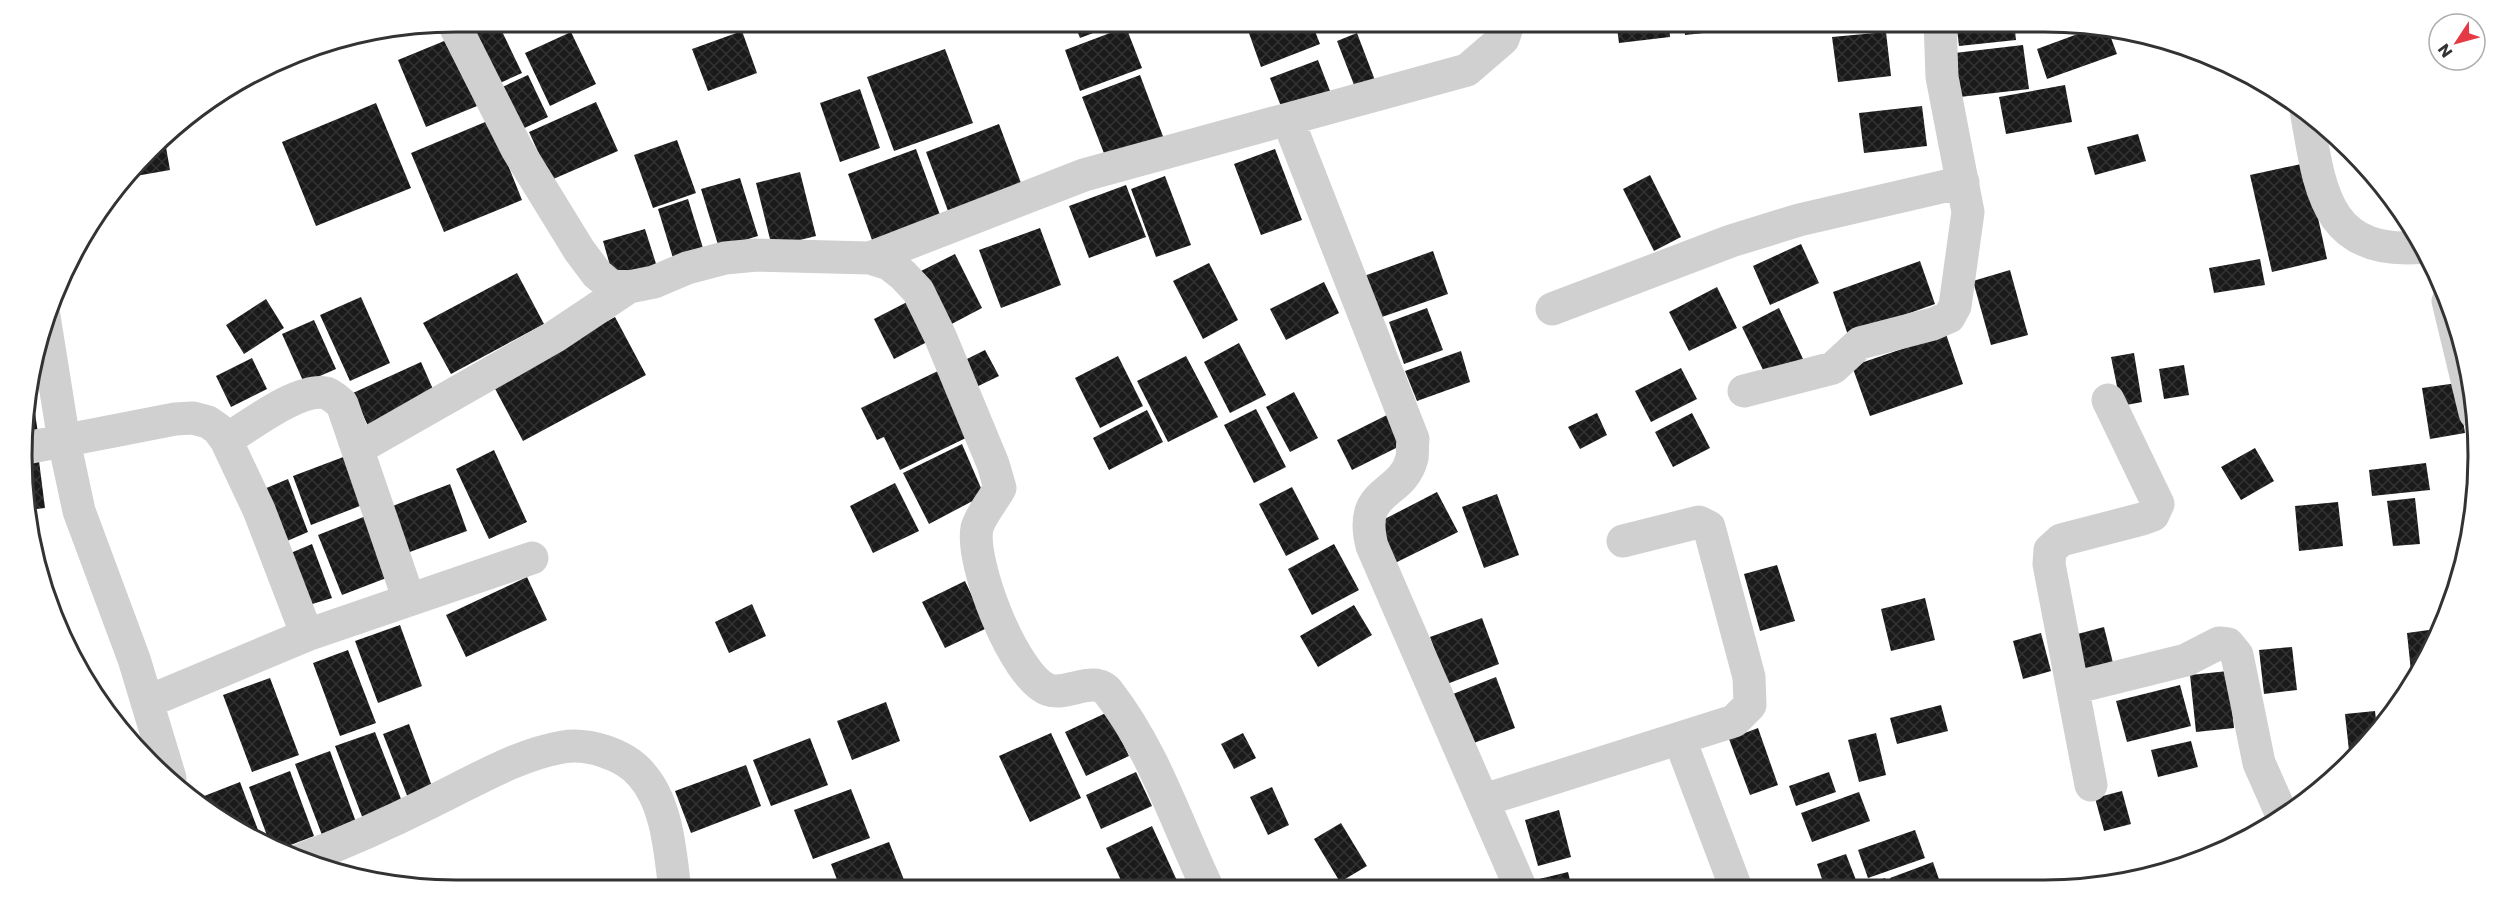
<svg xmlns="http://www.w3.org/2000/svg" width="2499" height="912" viewBox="0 0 2499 912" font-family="Poppins,sans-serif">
<defs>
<pattern id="building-cross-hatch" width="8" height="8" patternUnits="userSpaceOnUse" patternTransform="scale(1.5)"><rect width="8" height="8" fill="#1a1a1a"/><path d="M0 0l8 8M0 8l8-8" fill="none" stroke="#333"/></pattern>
</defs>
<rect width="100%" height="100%" fill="#fff"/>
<path fill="url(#building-cross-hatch)" d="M497 21 522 73 491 87 466 34Z
M1073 21H1125L1080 38Z
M1248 21H1311L1320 44 1261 67 1245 22Z
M1616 21H1669L1670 37 1619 43Z
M1684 21H1731L1732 30 1685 35Z
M1956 21H2014L2016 40 1959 46Z
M1126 27 1142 68 1080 91 1065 50Z
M2094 28 2108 30 2117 54 2047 79 2037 49Z
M742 31 757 73 708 91 692 49Z
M571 32 596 84 550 106 525 53Z
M1886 32 1891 76 1838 82 1832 37Z
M1357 33 1376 83 1356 90 1337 41Z
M449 39 477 106 426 127 398 60Z
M2023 45 2029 89 1951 98 1946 54Z
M945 49 973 123 894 151 867 77Z
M1318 60 1330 91 1282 109 1270 78Z
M528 75 548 117 518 131 498 89Z
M1140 75 1164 139 1107 161 1082 97Z
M2065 85 2072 122 2006 134 1999 97Z
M860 89 880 148 840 162 820 103Z
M596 102 618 151 551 180 529 132Z
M376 103 411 188 316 226 282 142Z
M1922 106 1927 146 1864 153 1859 113Z
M490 120 522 200 444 232 411 153Z
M999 124 1024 191 951 219 926 152Z
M2138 134 2146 161 2095 175 2087 147Z
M164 136 170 170 130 177 135 171Z
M677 140 696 193 653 208 634 155Z
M916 149 944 226 876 251 848 174Z
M1275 149 1302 220 1261 235 1234 164Z
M2306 163 2327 259 2272 272 2250 175Z
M800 172 816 236 772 247 756 183Z
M1650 175 1681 237 1654 251 1623 189Z
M1165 176 1191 245 1156 257 1131 189Z
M740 178 758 236 719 248 701 189Z
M1126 185 1146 237 1089 258 1069 206Z
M688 199 703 248 673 258 658 209Z
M1040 228 1061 285 1001 308 979 250Z
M645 229 658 270 615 283 603 241Z
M1801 244 1819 283 1770 305 1753 266Z
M1433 251 1448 294 1379 318 1364 276Z
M955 254 982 308 944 328 917 273Z
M2260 259 2265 285 2214 293 2209 268Z
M1920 261 1935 304 1848 335 1833 292Z
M1209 263 1238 320 1203 339 1173 281Z
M2010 270 2028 335 1991 345 1973 281Z
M517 273 544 324 451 374 423 323Z
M1324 282 1339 313 1286 340 1270 309Z
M1717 287 1737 328 1689 351 1669 312Z
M361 297 390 363 350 381 320 315Z
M266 299 284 328 244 354 226 325Z
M909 301 929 341 894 359 874 319Z
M1427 308 1443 350 1404 364 1389 322Z
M1779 308 1804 361 1767 378 1742 327Z
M615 317 646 375 523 441 492 383Z
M314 320 336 369 304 383 282 334Z
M1946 334 1963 384 1870 416 1852 366Z
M1239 343 1266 395 1230 413 1204 362Z
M985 350 999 376 968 391 955 365Z
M1461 351 1470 382 1417 401 1405 371Z
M2134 353 2142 402 2121 406 2111 357Z
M1118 356 1143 406 1100 428 1075 378Z
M1186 356 1218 417 1168 442 1137 381Z
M252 358 267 389 231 407 216 376Z
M421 362 436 396 368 426 353 393Z
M2184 365 2189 395 2164 399 2159 369Z
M1681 368 1697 399 1651 422 1635 391Z
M940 370 972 435 900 470 884 437 877 440 861 408Z
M2457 383 2465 433 2430 439 2422 388Z
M28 386H31L39 440 26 442 25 399Z
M1294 392 1318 438 1290 452 1266 407Z
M1256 409 1286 467 1254 483 1224 425Z
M1147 410 1163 442 1109 470 1093 438Z
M1597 413 1607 435 1580 449 1568 427Z
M1692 413 1710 448 1673 467 1655 432Z
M1387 415 1402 445 1352 470 1337 440Z
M962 444 984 495 929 524 903 473Z
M2255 448 2274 481 2241 500 2221 467Z
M494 450 527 522 489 539 456 469Z
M346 456 365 504 311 525 293 476Z
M39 461 45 508 28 510 27 462Z
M2426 463 2430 490 2372 496 2369 470Z
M288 479 308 532 280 544 259 491Z
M895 483 919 531 873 553 850 506Z
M450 484 467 531 407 553 390 507Z
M1292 487 1319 539 1286 556 1259 504Z
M1437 492 1458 532 1395 563 1375 524Z
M1497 494 1519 555 1484 568 1462 507Z
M2415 498 2420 544 2393 546 2387 501Z
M2338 502 2343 546 2299 551 2295 506Z
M366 516 389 577 342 595 318 535Z
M312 544 332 598 309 605 286 555Z
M1334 544 1359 590 1312 615 1288 569Z
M1777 565 1795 621 1760 631 1744 574Z
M527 577 547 620 466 657 446 615Z
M965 581 987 628 945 648 922 602Z
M1925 598 1935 640 1891 651 1881 609Z
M752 604 766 636 729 653 715 622Z
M1354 605 1372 635 1318 667 1300 636Z
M1482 618 1499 664 1447 684 1430 637Z
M400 625 422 686 378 703 355 641Z
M2104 627 2115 671 2081 679 2070 636Z
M2436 629 2412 681 2407 633Z
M2041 633 2051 671 2023 679 2013 641Z
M2292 647 2297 690 2264 694 2259 650Z
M348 650 376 723 340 736 313 663Z
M2228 671 2234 728 2196 732 2190 675Z
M1496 677 1515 728 1471 744 1453 694Z
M270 678 299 755 252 772 223 695Z
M2180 685 2191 726 2127 742 2116 701Z
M886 702 900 741 852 760 837 721Z
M1941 705 1948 731 1897 744 1890 718Z
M2375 711 2377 730 2350 760 2345 714Z
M1108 712 1129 756 1086 776 1065 732Z
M409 724 433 789 408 798 383 734Z
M1758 728 1778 785 1750 795 1729 739Z
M375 732 403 804 363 819 335 746Z
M1051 733 1081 798 1030 822 999 756Z
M1243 733 1256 758 1234 769 1221 744Z
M1876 733 1886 775 1859 782 1848 740Z
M810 738 828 785 771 806 753 760Z
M2191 741 2198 767 2158 777 2151 750Z
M330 751 356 822 322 835 295 764Z
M746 765 761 806 691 833 675 791Z
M290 771 314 836 275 851 272 849 249 787Z
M1136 772 1152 806 1101 829 1086 795Z
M1829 772 1836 792 1796 806 1789 786Z
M240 782 264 846 195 804 194 800Z
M1272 787 1289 825 1268 835 1250 797Z
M851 789 870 838 813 859 794 810Z
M2122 791 2131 824 2104 831 2095 798Z
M1859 792 1870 821 1812 842 1801 813Z
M1559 810 1571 857 1538 866 1525 820Z
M1341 823 1367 866 1340 882 1314 839Z
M1152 826 1179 885 1169 889H1125L1106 848Z
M1915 830 1925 858 1868 878 1858 850Z
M889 842 908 890H841L831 864Z
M1846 854 1859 888H1825L1817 864Z
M1933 862 1942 888H1893L1890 878Z
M1568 872 1572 888 1533 889 1531 881Z
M1885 878 1889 888H1859V887Z"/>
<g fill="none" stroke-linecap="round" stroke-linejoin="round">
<path stroke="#d0d0d0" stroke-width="33" d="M453 22 517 149 579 250 597 274 610 285 629 287 654 282 687 268 725 258 757 255 870 258 889 264 903 275 918 291 940 336 993 464 1000 488C994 499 980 516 977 528 970 562 1014 678 1049 690 1067 696 1095 674 1109 693 1154 751 1177 824 1208 889
M2306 110C2320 187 2323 257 2424 247
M1288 120 1413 439C1412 445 1413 452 1412 458 1402 498 1357 487 1372 546L1521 889
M870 258 1084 175 1467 70 1503 39 1509 21
M2448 301 2475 413
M1552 309 1731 241 1799 220 1963 182
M44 316 64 441 79 511 134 659 170 778
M1744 391 1833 368 1860 343 1933 324 1949 317 1955 306 1968 212 1942 77 1940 21
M226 440C249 426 299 387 326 393 332 395 337 400 342 404L409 600
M26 448 175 419 193 418 208 422 218 429 226 440 259 510 307 635
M359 448 554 337 629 287
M2073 688 2186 660 2219 643 2228 644 2237 655 2259 763 2282 815
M147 702 307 635 532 558
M1680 740 1736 888
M2091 785 2049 564 2050 550 2061 540 2142 519 2153 515 2158 504 2108 400
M1484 800 1734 721 1750 705 1749 677 1709 527 1699 522 1623 541
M300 860C344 843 387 824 429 803 471 783 516 755 563 747 588 743 624 754 641 774 668 804 670 853 675 890"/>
</g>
<path d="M0 0H2499V912H0ZM456 32H2044A424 424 0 0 1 2468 456V456A424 424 0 0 1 2044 880H456A424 424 0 0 1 32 456V456A424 424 0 0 1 456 32Z" fill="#fff" fill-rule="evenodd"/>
<path fill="none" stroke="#333" stroke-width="3" d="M456 32H2044A424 424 0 0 1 2468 456V456A424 424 0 0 1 2044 880H456A424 424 0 0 1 32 456V456A424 424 0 0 1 456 32Z"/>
<g transform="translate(2457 42) rotate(234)"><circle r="28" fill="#ffffff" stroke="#adadad" stroke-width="1.5"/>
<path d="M0-4.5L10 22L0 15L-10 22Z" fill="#e63946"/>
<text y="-9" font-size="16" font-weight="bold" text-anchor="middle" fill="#333333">N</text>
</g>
</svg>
